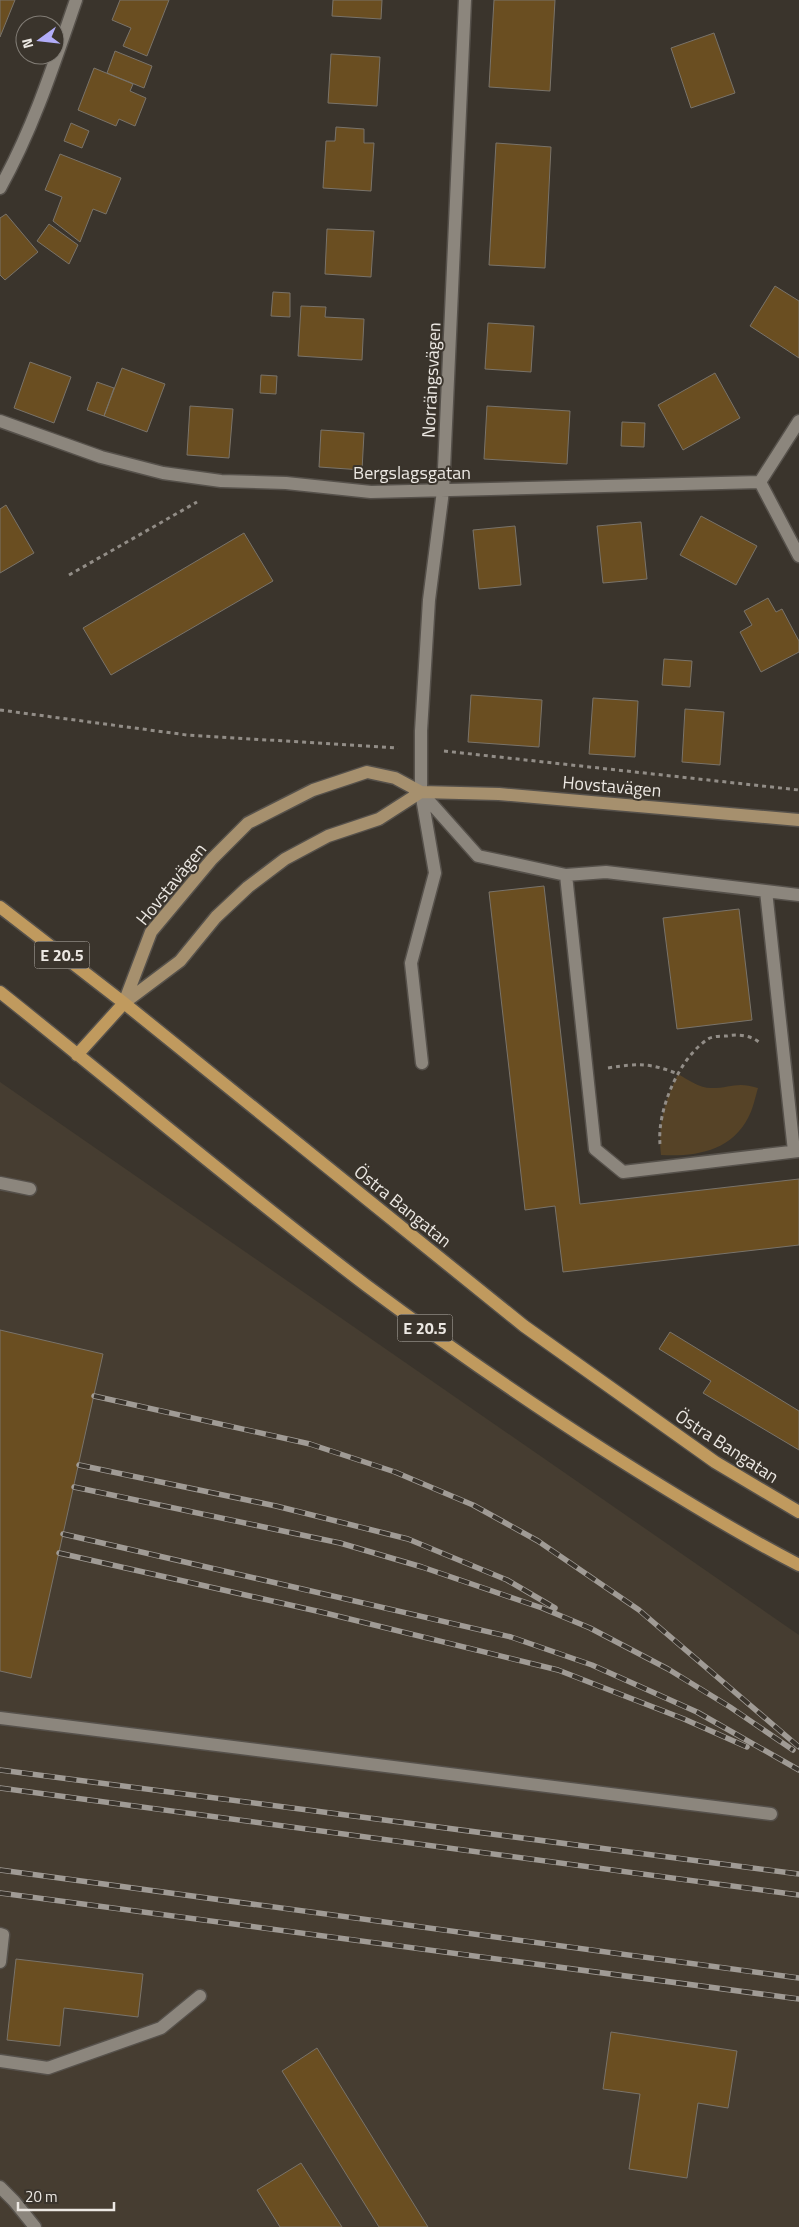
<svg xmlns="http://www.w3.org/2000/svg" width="799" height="2227" viewBox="0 0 799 2227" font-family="'Titillium Web',sans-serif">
<rect width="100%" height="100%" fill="#3a342c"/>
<path fill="#463d31" d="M0 1082 799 1635V2227H0Z"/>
<path fill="#564327" d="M678 1074C688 1080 700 1088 711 1088 731 1088 737 1081 758 1088 755 1098 753 1109 748 1118 731 1151 695 1157 661 1155 658 1122 664 1103 678 1074Z"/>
<path fill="#6a4e21" stroke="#79736a" d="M0 0H15L0 37Z
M120 0H169L147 56 123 46 131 28 112 20Z
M333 0H382L381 19 332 16Z
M494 0H555L550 91 489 87Z
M714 33 735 93 691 108 671 48Z
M115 51 152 66 144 88 107 73Z
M331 54 380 57 377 106 328 103Z
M94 68 133 84 130 91 146 98 135 126 119 119 116 126 78 110Z
M71 123 89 131 82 148 64 141Z
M336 127 364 129V143H374L371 191 323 188 326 141H335Z
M496 143 551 147 545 268 489 265Z
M60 154 121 178 106 214 93 209 80 242 53 221 62 197 45 190Z
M6 214 38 252 5 280 0 275V218Z
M49 224 78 245 69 264 37 241Z
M327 229 374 231 371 277 325 274Z
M775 286 799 301V358L750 326Z
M273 292 290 293V317L271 316Z
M301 306 326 307 325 317 364 319 362 360 298 356Z
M488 323 534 326 531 372 485 369Z
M30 362 71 377 54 423 14 408Z
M122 368 165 384 147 432 104 416Z
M715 373 740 418 683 450 658 405Z
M261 375 277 376 276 394 260 393Z
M97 382 114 388 104 416 87 410Z
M190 406 233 409 229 458 187 455Z
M487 406 570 411 567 464 484 459Z
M622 422 645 423 644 447 621 446Z
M321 430 364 433 362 470 319 467Z
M6 505 34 553 0 573V509Z
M701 516 757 546 736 585 680 555Z
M641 522 647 579 603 583 597 526Z
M515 526 521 585 479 589 473 530Z
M244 533 273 581 111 675 83 628Z
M768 598 776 612 782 609 799 641V652L761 672 740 632 752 625 744 611Z
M664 659 692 661 690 687 662 685Z
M471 695 542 700 539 747 468 742Z
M593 698 638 701 635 757 589 754Z
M685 709 724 712 720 765 682 762Z
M544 886 580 1204 799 1179V1245L563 1272 555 1206 525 1210 489 892Z
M739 909 752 1020 677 1029 663 918Z
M0 1330 103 1354 31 1678 0 1671Z
M670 1332 799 1411V1450L703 1393 711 1381 659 1349Z
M16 1959 143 1974 138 2017 64 2008 60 2046 7 2040Z
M611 2032 737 2051 728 2108 698 2103 687 2178 629 2169 640 2094 603 2089Z
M317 2048 428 2227H379L282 2071Z
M301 2163 342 2227H280L257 2190Z"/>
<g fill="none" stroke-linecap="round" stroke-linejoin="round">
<defs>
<path id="lane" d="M421 792 478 856 566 875 606 872 799 895
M421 792 435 873 411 963 422 1063
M566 875 595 1149 623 1172 799 1151
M766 891 794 1151
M0 1183 30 1189
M0 1718 771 1814
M0 1934 3 1935 0 1962
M0 2061 48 2068 161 2028 200 1996"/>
<path id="street" d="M0 188C33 129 54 64 76 0
M0 421 101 457 163 473 221 481 286 483 371 492 760 482 799 421
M760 482 799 556
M421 792V731L429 600 443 491 465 0
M0 2187 14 2201 35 2227"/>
<path id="secondary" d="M124 1003 151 932 212 859 248 823 313 790 367 772 395 778 421 792 499 794 799 820
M124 1003 180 961 216 917 248 887 285 859 328 836 379 819 421 792"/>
<path id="primary" d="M0 907 124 1003 524 1326 715 1462 799 1512
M0 992C123 1090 242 1191 367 1286 445 1344 525 1400 607 1452 670 1492 733 1531 799 1565
M77 1055 124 1003"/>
</defs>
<use href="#lane" stroke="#56514b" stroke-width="15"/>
<use href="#street" stroke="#56514b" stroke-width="15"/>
<use href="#secondary" stroke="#56514b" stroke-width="15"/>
<use href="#primary" stroke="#56514b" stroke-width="15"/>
<path stroke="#928d87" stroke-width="3" stroke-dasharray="4 4" stroke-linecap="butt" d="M69 575 197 502
M0 710 187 735 398 748
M444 751 799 790
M608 1068C638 1063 651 1063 678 1074
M660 1144C657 1110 679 1058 708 1039 713 1036 721 1036 727 1036 738 1034 751 1035 760 1043"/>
<use href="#lane" stroke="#8c867d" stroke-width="12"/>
<use href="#street" stroke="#8c867d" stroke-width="12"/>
<use href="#secondary" stroke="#a6906e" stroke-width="12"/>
<use href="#primary" stroke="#c09a5e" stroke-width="12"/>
<defs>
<path id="rail" d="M94 1396 310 1444 395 1472 473 1505 538 1541 639 1610 799 1747
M79 1465 276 1506 408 1539 507 1580 555 1608
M74 1487 340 1543 422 1567 542 1608 590 1628 668 1669 730 1707 793 1750
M63 1534 511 1637 592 1665 697 1712 799 1770
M59 1553 321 1612 558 1670 684 1719 747 1747
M0 1770 799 1874
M0 1788 799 1895
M0 1870 799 1978
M0 1893 799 1999"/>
</defs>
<use href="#rail" stroke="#a09b95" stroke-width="5.5"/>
<use href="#rail" stroke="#3a342c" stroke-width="4" stroke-dasharray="11" stroke-linecap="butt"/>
</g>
<g text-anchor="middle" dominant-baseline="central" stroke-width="4" stroke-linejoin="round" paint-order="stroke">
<g fill="#3a342c" stroke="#b7b2ac" stroke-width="1">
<rect x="34.5" y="941.5" width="55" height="27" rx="4"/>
<rect x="397.5" y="1314.5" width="55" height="27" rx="4"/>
</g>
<g font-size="16" font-weight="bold" fill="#ece8e3">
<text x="62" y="955">E 20.5</text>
<text x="425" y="1328">E 20.5</text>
</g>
<g font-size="18" fill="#ece8e3" stroke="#3a342c">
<text transform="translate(431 380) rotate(-87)">Norrängsvägen</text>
<text x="412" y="472">Bergslagsgatan</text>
<text transform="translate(612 786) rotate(5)">Hovstavägen</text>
<text transform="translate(171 884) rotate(-51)">Hovstavägen</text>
<text transform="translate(403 1206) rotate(39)">Östra Bangatan</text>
<text transform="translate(727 1446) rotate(33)">Östra Bangatan</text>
</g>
</g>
<g transform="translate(40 40) rotate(255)"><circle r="24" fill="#3a342c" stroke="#817c75"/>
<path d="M0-4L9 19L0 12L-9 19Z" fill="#b2adf9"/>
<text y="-8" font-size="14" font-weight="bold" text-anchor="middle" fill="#ece8e3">N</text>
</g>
<path d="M18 2202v8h96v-8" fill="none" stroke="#ece8e3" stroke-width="2.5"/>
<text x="25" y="2202" font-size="15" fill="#ece8e3" stroke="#3a342c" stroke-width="4" paint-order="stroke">20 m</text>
</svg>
